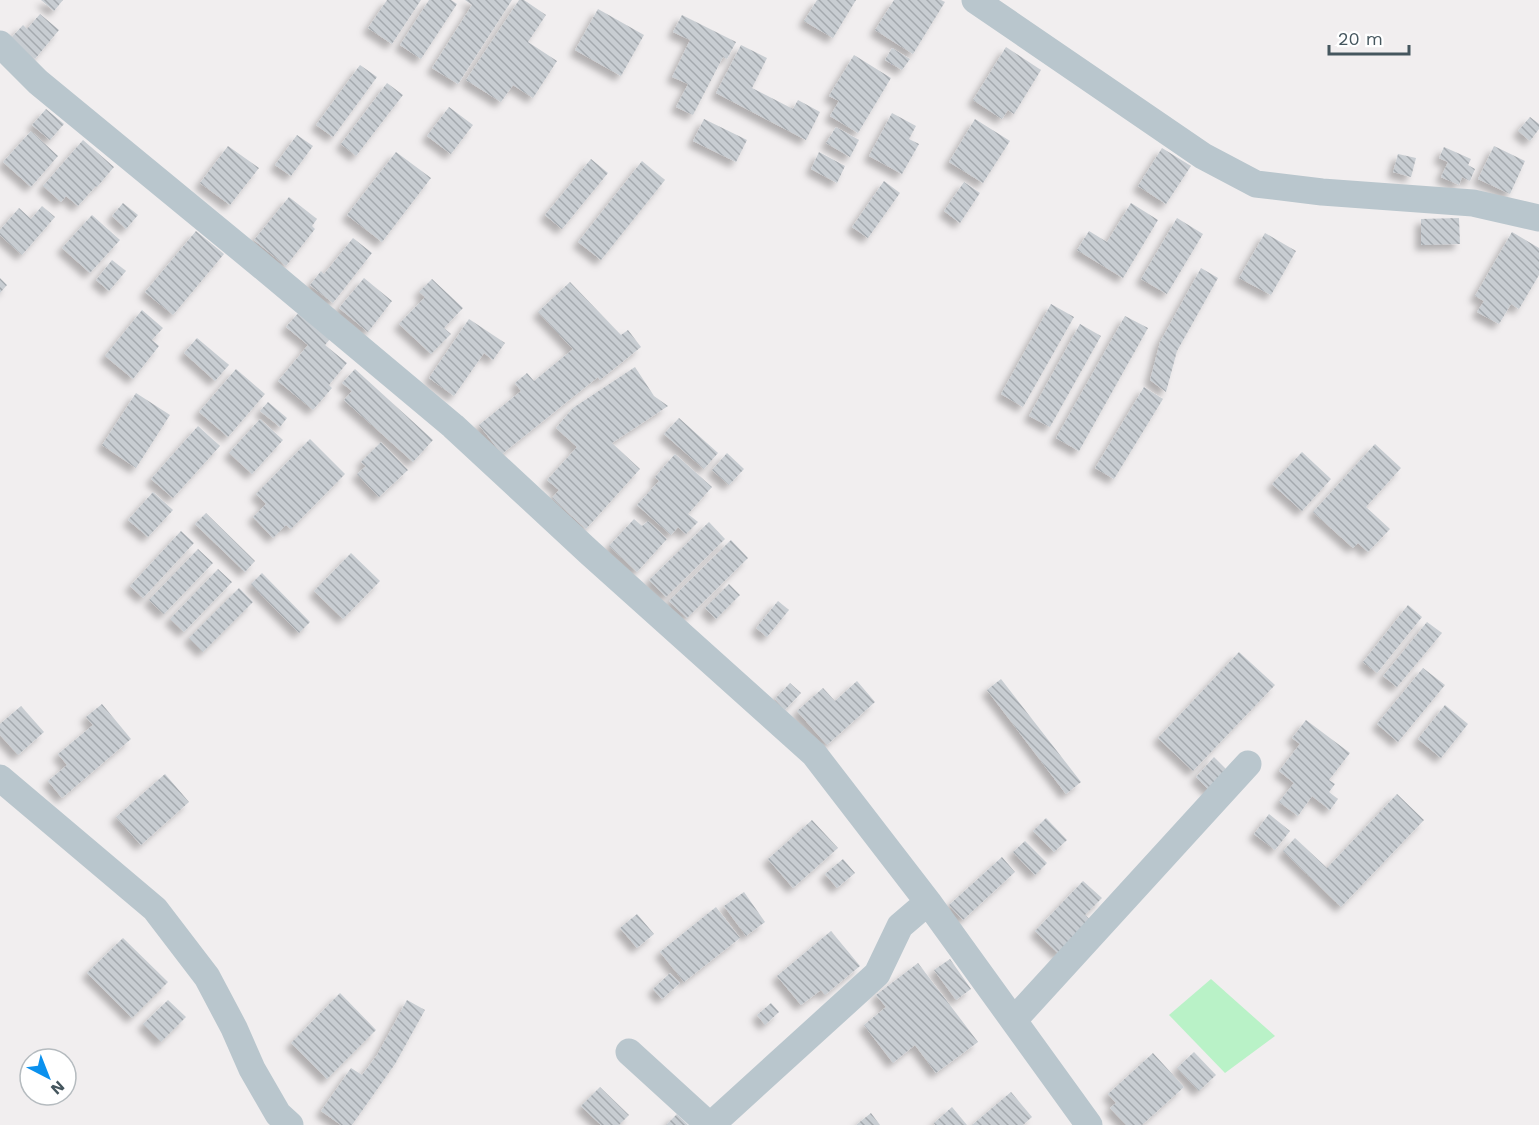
<svg xmlns="http://www.w3.org/2000/svg" width="1539" height="1125" viewBox="0 0 1539 1125" font-family="'Work Sans',sans-serif">
<defs>
<pattern id="building-back-hatch" width="6" height="6" patternUnits="userSpaceOnUse" patternTransform="scale(1.5)"><rect width="6" height="6" fill="#c8cdd2"/><path d="M-1 5l2 2M0 0l6 6M5-1l2 2" fill="none" stroke="#a4a9ae"/></pattern>
<filter id="shadow"><feDropShadow dx="-5.5" dy="5.5" stdDeviation="3" flood-color="#0004"/></filter>
</defs>
<rect width="100%" height="100%" fill="#f1eeef"/>
<path fill="#b9f2c7" d="M1211 979 1275 1036 1225 1073 1169 1015Z"/>
<path fill="url(#building-back-hatch)" filter="url(#shadow)" d="M41 0H63L54 11Z
M387 0H421L392 44 368 28Z
M429 0H451L457 4 421 59 400 45Z
M465 0H512L458 84 432 68 472 5Z
M519 0H524L546 15 528 42 557 61 533 98 513 85 501 102 466 80Z
M817 0H856L833 38 804 21Z
M894 0H941L945 2 913 54 875 30Z
M598 9 644 35 621 76 575 50Z
M40 14 59 30 35 59 11 38 23 25 27 29Z
M682 15 736 42 727 59 723 57 693 115 676 107 688 84 672 77 690 40 673 32Z
M741 45 767 58 752 88 793 109 798 100 820 112 806 140 716 93Z
M1006 47 1041 70 1014 114 1008 110 1002 119 973 100Z
M892 48 910 59 902 70 885 60Z
M854 55 891 78 858 133 830 116 839 101 829 96Z
M360 65 377 77 333 137 316 125Z
M387 83 403 95 356 156 341 144Z
M449 107 473 125 451 154 427 136Z
M46 109 64 124 50 140 32 125Z
M892 113 916 126 909 139 919 144 902 174 869 156Z
M1530 117 1539 124V129L1530 141 1518 131Z
M704 119 747 140 736 162 693 141Z
M975 119 1010 141 983 183 949 162Z
M836 127 859 140 850 157 826 143Z
M31 131 58 156 31 187 3 162Z
M297 135 313 146 291 176 275 165Z
M83 140 114 167 97 187 96 186 78 206 66 196 61 202 43 186Z
M228 146 259 168 230 205 200 183Z
M1494 146 1525 161 1510 194 1478 179Z
M1444 147 1471 159 1468 165 1475 169 1470 181 1462 177 1459 185 1441 177 1448 162 1439 158Z
M1162 148 1191 166 1166 204 1138 186Z
M396 152 431 178 382 242 347 215Z
M819 152 845 166 837 183 811 169Z
M1398 154 1416 158 1411 177 1393 172Z
M591 159 608 173 562 229 545 215Z
M642 161 665 180 601 260 578 242Z
M884 181 900 193 868 238 852 227Z
M964 182 980 193 960 223 944 211Z
M289 197 317 219 312 226 315 229 286 266 254 240Z
M123 203 138 215 126 229 112 216Z
M1131 203 1158 220 1123 278 1077 250 1089 231 1107 242Z
M42 206 55 217 22 255 0 235V230L19 208 31 219Z
M92 215 120 240 90 273 62 248Z
M1177 218 1203 234 1167 294 1141 279Z
M1459 218 1460 244 1421 245V219Z
M196 231 224 254 173 315 145 292Z
M1512 232 1539 248V275L1519 309 1511 304 1499 324 1477 312 1484 301 1475 296Z
M1265 233 1296 251 1271 295 1239 278Z
M353 238 372 253 333 303 310 285 321 271 324 274Z
M112 260 126 271 109 291 96 280Z
M1201 268 1218 278 1177 351 1166 392 1150 380 1160 342Z
M0 278 7 285 0 293Z
M364 278 392 301 368 332 339 308Z
M432 279 463 308 444 328 451 334 431 354 399 324 425 297 419 292Z
M570 282 621 335 628 330 641 347 600 380 598 377 502 454 479 425 521 391 515 383 527 373 534 381 573 349 538 312Z
M1051 304 1074 317 1023 407 1001 394Z
M142 310 163 328 152 340 159 346 133 379 105 356Z
M300 311 331 338 325 345 347 363 329 385 332 388 313 410 278 381 308 345 286 327Z
M1125 316 1148 328 1079 451 1056 438Z
M469 319 505 343 493 360 484 353 454 396 429 378Z
M1080 324 1101 336 1050 427 1029 416Z
M197 338 229 365 215 381 184 353Z
M635 367 654 396 668 406 612 443 640 469 586 529 552 498 559 490 547 480 577 447 556 428 573 408Z
M236 369 265 394 228 437 199 412Z
M355 369 433 440 413 462 344 400 352 391 342 383Z
M1144 387 1163 399 1114 479 1095 468Z
M136 393 170 415 136 468 102 445Z
M268 402 287 418 280 427 260 411Z
M679 418 718 453 704 469 664 434Z
M260 419 283 440 252 474 229 453Z
M198 426 220 446 173 498 151 479Z
M310 439 345 474 291 529 286 525 273 538 253 517 266 504 256 494Z
M381 442 408 470 379 497 357 474 366 466 361 462Z
M1375 444 1401 468 1366 507 1390 529 1368 552 1358 543 1353 548 1313 512Z
M1302 452 1331 479 1302 511 1272 484Z
M727 453 744 469 729 485 712 470Z
M675 454 712 487 688 514 698 522 686 534 678 527 671 535 637 505 659 481 655 477Z
M153 492 173 510 148 537 128 520Z
M206 513 255 561 245 572 195 524Z
M634 519 642 526 648 521 667 539 637 572 609 546Z
M709 522 725 539 666 597 649 580Z
M181 531 194 543 143 598 130 586Z
M731 540 748 558 687 618 669 601Z
M198 549 213 563 164 614 149 600Z
M351 553 380 581 343 619 314 591Z
M218 569 232 582 184 632 170 619Z
M262 573 310 622 299 633 251 584Z
M729 584 740 595 716 619 705 608Z
M239 588 253 602 203 652 189 638Z
M778 601 789 610 767 637 756 628Z
M1408 605 1422 617 1377 673 1363 662Z
M1427 622 1442 633 1397 687 1383 676Z
M1239 652 1275 685 1193 771 1158 738Z
M1423 668 1445 685 1398 742 1377 724Z
M1001 679 1081 782 1066 794 987 690Z
M857 681 875 702 827 745 797 711 823 688 835 701Z
M790 683 801 693 785 710 775 699Z
M102 704 131 739 62 798 48 781 67 765 58 754 93 725 86 717Z
M1445 705 1468 724 1441 758 1418 739Z
M21 706 44 732 18 755 0 735V724Z
M1306 720 1350 753 1329 780 1335 784 1329 792 1338 799 1330 810 1312 796 1298 816 1279 802 1294 783 1279 771 1300 744 1292 738Z
M1214 757 1229 772 1211 792 1196 777Z
M165 774 189 802 141 845 116 817Z
M1397 794 1424 820 1341 907 1283 851 1295 838 1327 868Z
M1269 814 1290 831 1275 850 1254 834Z
M1046 818 1067 840 1054 852 1033 831Z
M812 820 838 848 793 888 768 859Z
M1025 841 1047 863 1035 875 1013 852Z
M1002 857 1015 872 963 920 949 905Z
M843 859 855 873 837 888 825 874Z
M1083 881 1102 898 1085 915 1092 921 1060 955 1035 931Z
M744 892 765 922 746 936 724 906Z
M716 907 740 938 684 982 660 952Z
M637 914 654 934 637 948 620 928Z
M831 931 860 966 825 995 821 990 801 1005 777 976Z
M123 938 168 982 132 1018 87 973Z
M950 959 971 989 956 1000 934 970Z
M918 963 978 1042 936 1073 915 1045 893 1063 864 1025 886 1007 876 995Z
M670 973 680 983 662 999 653 989Z
M340 993 376 1030 327 1079 291 1043Z
M168 1000 186 1017 161 1042 143 1024Z
M407 1000 425 1010 395 1064 352 1125H341L321 1111 351 1068 362 1075 377 1055Z
M771 1003 779 1012 765 1025 757 1015Z
M1194 1052 1216 1075 1199 1091 1177 1068Z
M1153 1053 1184 1087 1142 1125H1126L1110 1108 1116 1103 1108 1094Z
M600 1087 629 1115 619 1125H601L581 1106Z
M1011 1092 1032 1117 1023 1125H972Z
M952 1107 967 1125H935L934 1123Z
M871 1113 880 1125H856Z
M677 1114 688 1125H666Z"/>
<g fill="none" stroke-linecap="round" stroke-linejoin="round">
<path stroke="#b9c6cd" stroke-width="27" d="M975 0 1203 156 1256 184 1322 192 1473 203 1539 218
M0 44 38 82 257 262 453 426 590 553 814 754 928 902 1089 1125
M0 778 155 909 207 977 234 1028 252 1069 278 1114 290 1125
M1014 1020 1248 764
M629 1052 709 1125
M711 1125 877 974 900 926 928 902"/>
</g>
<g transform="translate(48 1077) rotate(138)"><circle r="28" fill="#ffffff" stroke="#b5bbbf" stroke-width="1.5"/>
<path d="M0-4.5L10 22L0 15L-10 22Z" fill="#0b91ee"/>
<text y="-9" font-size="16" font-weight="bold" text-anchor="middle" fill="#45565e">N</text>
</g>
<path d="M1329 45v9h80v-9" fill="none" stroke="#45565e" stroke-width="3"/>
<text x="1338" y="45" font-size="18" fill="#45565e" stroke="#ffffff" stroke-width="4.5" paint-order="stroke">20 m</text>
</svg>
